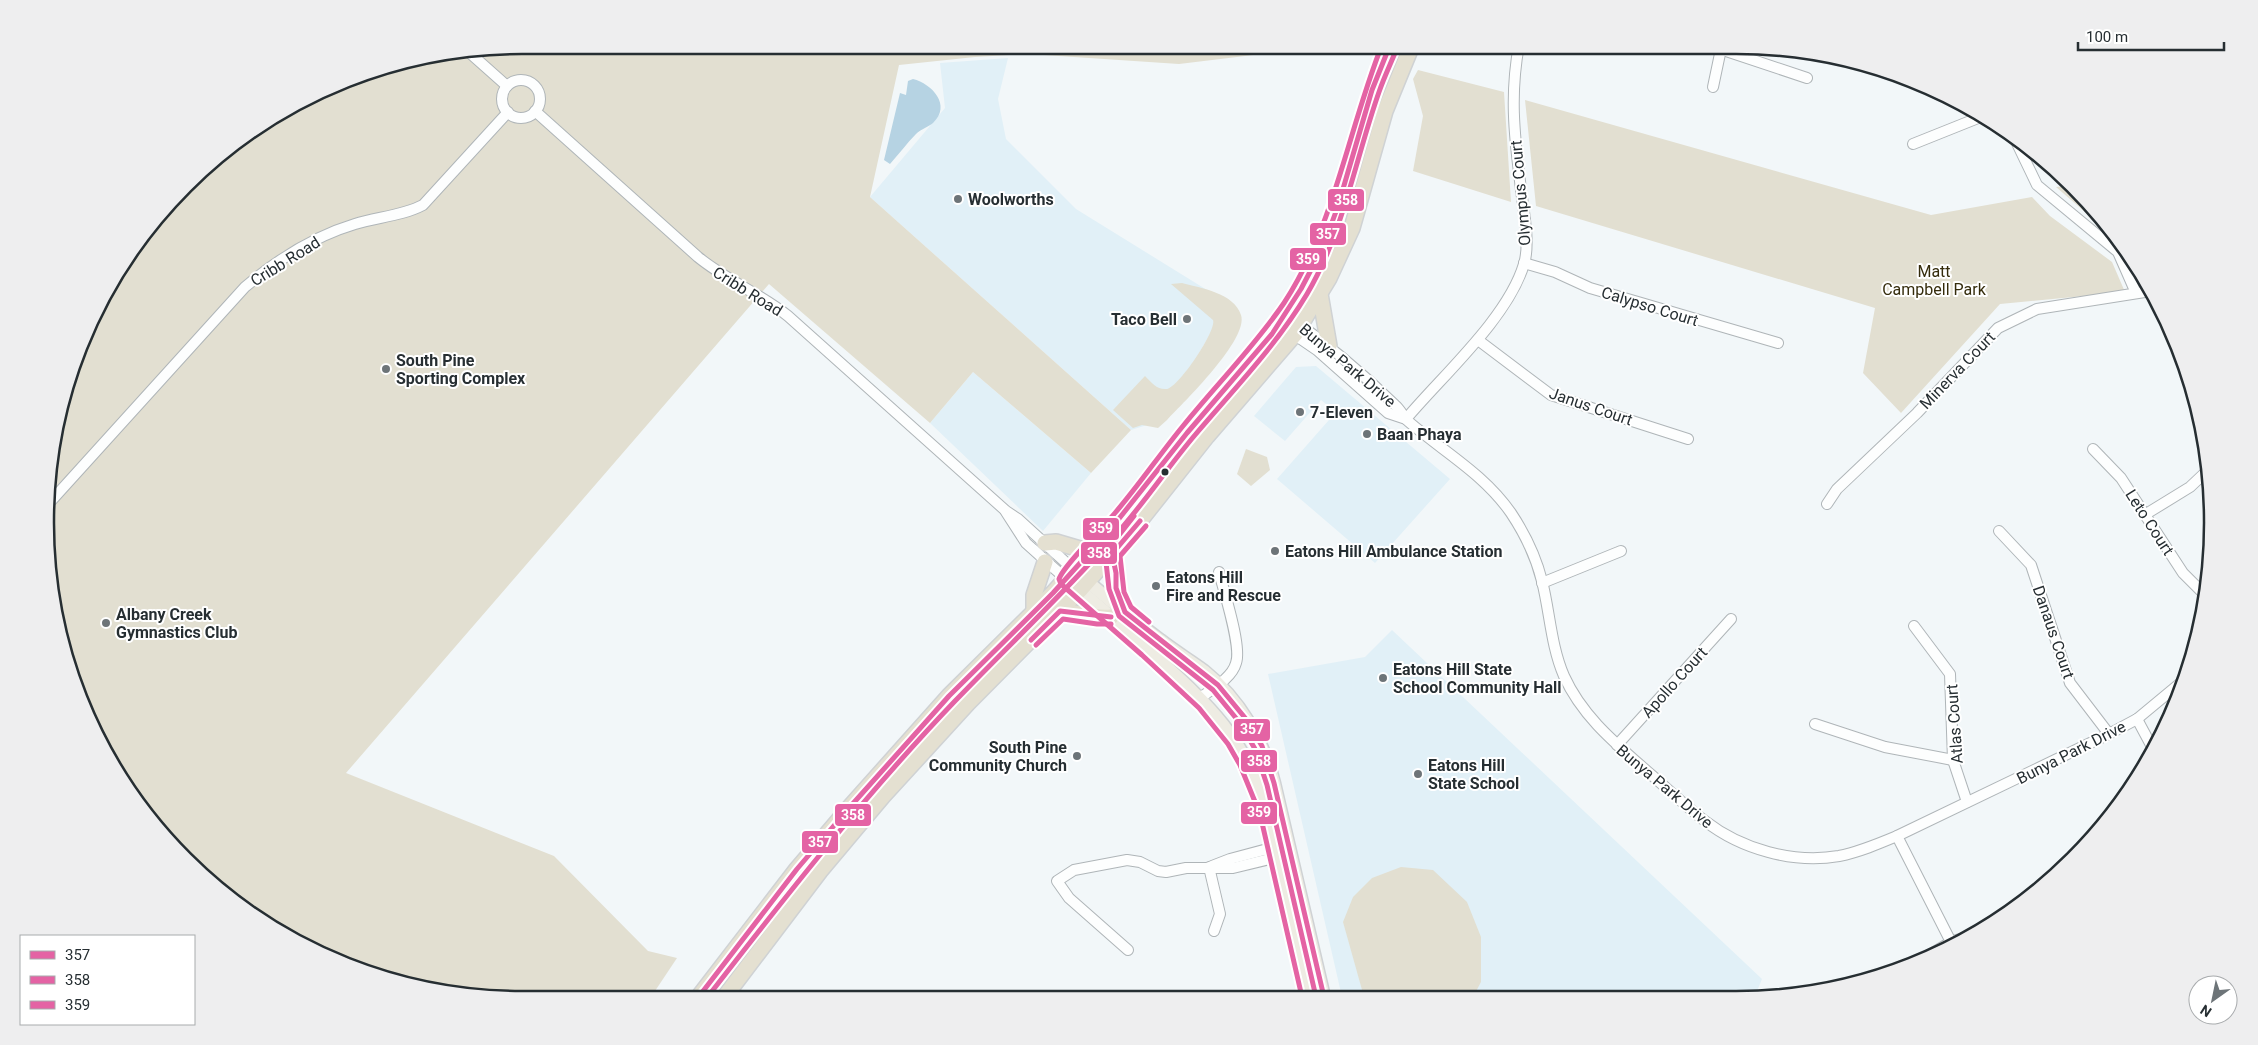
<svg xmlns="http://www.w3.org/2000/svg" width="2258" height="1045" font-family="Roboto,sans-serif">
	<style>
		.built { fill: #e1f0f7 }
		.green { fill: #e2dfd1 }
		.water { fill: #b6d3e3 }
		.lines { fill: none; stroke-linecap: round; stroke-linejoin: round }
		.minor-casing { stroke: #afb5b8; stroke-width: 12 }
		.major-casing { stroke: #cfd2d4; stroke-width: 15 }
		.highway-casing { stroke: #cfd2d4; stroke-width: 18 }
		.minor { stroke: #fdfefe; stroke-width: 10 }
		.major { stroke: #eeece3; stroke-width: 12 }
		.highway { stroke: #e4e0d1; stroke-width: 15 }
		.bus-1-casing { stroke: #fff; stroke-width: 9 }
		.bus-2-casing { stroke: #fff; stroke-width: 9 }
		.bus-3-casing { stroke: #fff; stroke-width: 9 }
		.bus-1 { stroke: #e463a4; stroke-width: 5 }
		.bus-2 { stroke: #e463a4; stroke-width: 5 }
		.bus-3 { stroke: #e463a4; stroke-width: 5 }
		.poi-dot { fill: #6d7478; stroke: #fff; stroke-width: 2 }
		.bus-dot { fill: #262e32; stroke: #fff; stroke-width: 2 }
		.labels { text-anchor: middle; stroke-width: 4; stroke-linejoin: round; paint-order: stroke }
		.street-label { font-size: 16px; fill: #262e32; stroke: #fff }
		.poi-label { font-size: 16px; font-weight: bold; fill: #262e32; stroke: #fff; text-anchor: start }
		.park-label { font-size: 16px; fill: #352c0c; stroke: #fff }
		.rim { fill: none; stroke: #262e32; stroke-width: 2.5 }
		.line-badge { stroke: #fff; stroke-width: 2 }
		.badge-label { font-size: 14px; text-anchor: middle; font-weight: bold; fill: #fff }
	</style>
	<rect width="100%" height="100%" fill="#f2f7f9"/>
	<g class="built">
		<polygon points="1008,58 998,99 1006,139 1076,209 1228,303 1160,421 1131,430 870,197 945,108 940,63"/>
		<polygon points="1316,366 1450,479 1375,563 1277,479 1336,412 1321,400 1285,441 1254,416 1296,367"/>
		<polygon points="973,372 1091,473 1043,531 930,423"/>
		<polygon points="1392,630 1762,979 1755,996 1342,997 1268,674 1365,657"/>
	</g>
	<g class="green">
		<polygon points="523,45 1337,45 1179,64 1029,54 975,57 899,65 870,197 1131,430 1091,473 973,372 930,423 769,284 346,773 554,856 648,951 677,958 649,1000 522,1000 430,991 340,964 208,882 109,761 70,676 49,585 54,430 109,284 208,163 284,109 369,70"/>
		<polygon points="1418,70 1504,92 1511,202 1413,171 1423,116 1413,79"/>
		<polygon points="1525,100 1931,215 2032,197 2050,216 2112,262 2125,292 2000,304 1901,413 1863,373 1875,308 1536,206"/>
		<polygon points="2073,185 2120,242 2056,187"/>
		<path d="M1182,283C1201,288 1234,293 1241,315C1249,339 1184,402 1167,420L1158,428L1142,425L1133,428L1113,410L1145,376C1152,383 1157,390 1167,389C1179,387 1217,330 1213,320L1171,284Z"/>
		<polygon points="1246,449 1267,457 1270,470 1251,486 1237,474"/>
		<polygon points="1401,867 1433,870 1467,902 1481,937 1481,982 1473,997 1364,997 1343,922 1353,897 1372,878"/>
	</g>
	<path class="water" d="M913,79C932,84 952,105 933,123C928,127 921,129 916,134C907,143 899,154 890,164L884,160L900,93L906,95L908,81Z"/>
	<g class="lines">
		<defs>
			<g id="minor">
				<polyline points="1581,45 1605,49 1641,45"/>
				<polyline points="1708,45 1807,78"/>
				<polyline points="471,54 507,86"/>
				<circle cx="521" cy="99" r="19"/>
				<polyline points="1713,87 1721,49"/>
				<path d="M535,111L698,257C726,280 759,293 788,316L1006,511L1018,519L1074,570"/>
				<polyline points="2013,135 2037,185 2118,252 2136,293"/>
				<polyline points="1913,144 1983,116"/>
				<polyline points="1524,263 1555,272 1590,288 1778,343"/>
				<path d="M1286,315C1325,342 1361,372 1395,405C1401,410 1403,417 1409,422C1444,452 1484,474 1511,513C1525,534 1536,557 1542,581C1550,613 1551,646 1564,676C1582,716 1615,743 1648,772C1667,788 1685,806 1705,821C1741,849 1793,864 1839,856C1859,852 1878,844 1897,836L2109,734L2137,719L2184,680"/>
				<polyline points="1279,324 1317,350 1388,413 1406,419"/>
				<polyline points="1478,340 1551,395 1688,439"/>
				<path d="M1406,419C1442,376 1508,318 1524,264C1531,241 1522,204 1520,181C1514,133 1510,93 1519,45"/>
				<polyline points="2093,449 2121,478 2183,573 2206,596"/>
				<path d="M52,500L245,287C277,260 315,236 355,224C377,217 402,216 423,205L508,112"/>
				<polyline points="1827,504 1837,489 1917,413 1998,328 2037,309 2151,291"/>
				<polyline points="1006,512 1026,543 1066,579"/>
				<polyline points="2146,514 2190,487 2208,470"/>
				<polyline points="1999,531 2031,565 2070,683 2109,734"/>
				<polyline points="1542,583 1621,551"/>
				<polyline points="1914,626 1950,674 1953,760 1967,802"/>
				<path d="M1200,698C1212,689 1232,678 1236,663C1242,647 1224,592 1219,572"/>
				<polyline points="2137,719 2152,747"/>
				<polyline points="1815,724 1885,747 1953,760"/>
				<polyline points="1617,745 1731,619"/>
				<polyline points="1897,836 1951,942"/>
				<polyline points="1212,866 1230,859 1275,847"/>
				<polyline points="1209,867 1220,914 1214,931"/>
				<polyline points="1128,950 1069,898 1057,881 1074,870 1127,860 1140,862 1158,871 1166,872 1186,868 1233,868 1278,857"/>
				<polyline points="1911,966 1951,942 1963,938"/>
			</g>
			<g id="major">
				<path d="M1074,570C1102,594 1130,618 1160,640C1174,651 1189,660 1204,671C1239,699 1263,740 1274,783L1324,997"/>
				<path d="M1066,579C1094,601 1120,625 1147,649C1204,701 1245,735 1267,812L1310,997"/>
			</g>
			<g id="highway">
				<polyline points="1320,294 1329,346"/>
				<polyline points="1045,543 1056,542 1090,552"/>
				<polyline points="1112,554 1116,573 1116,588 1125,612"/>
				<path d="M1060,611C1078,612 1093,619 1111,617"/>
				<polyline points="1034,612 1034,595 1045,562"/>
				<polyline points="697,999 797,869 849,808 949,696 1053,593 1110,530 1138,497 1187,433 1272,334 1301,289 1323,247 1338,206 1372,90 1390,45"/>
				<polyline points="723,999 820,871 883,796 968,703 1080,590 1131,532 1207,436 1295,334 1329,278 1352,228 1385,111 1412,45"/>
			</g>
		</defs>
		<use href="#minor" class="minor-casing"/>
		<use href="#major" class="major-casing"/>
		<use href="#highway" class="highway-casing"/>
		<use href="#minor" class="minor"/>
		<use href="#major" class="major"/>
		<use href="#highway" class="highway"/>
		<defs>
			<g id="bus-1">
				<polyline points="1140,521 1112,554 1116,573 1116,588 1125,612 1218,685 1246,719 1262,746 1274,783 1324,997"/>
				<polyline points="1031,640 1060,611 1111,617"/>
				<polyline points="697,999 797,869 849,808 949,696 1053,593 1110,530 1187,433 1272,334 1301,289 1323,247 1338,206 1372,90 1390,45"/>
			</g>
			<g id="bus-2">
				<polyline points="1134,516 1105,553 1109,589 1119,616 1213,690 1240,723 1255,749 1267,785 1316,997"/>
				<polyline points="1036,645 1063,619 1097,624 1111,624"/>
				<path d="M706,999C785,897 865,795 955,701C1008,646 1062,595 1113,538C1143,505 1167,468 1195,435C1234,389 1276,346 1307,294C1344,231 1355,160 1379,92C1384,77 1391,63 1397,48"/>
			</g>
			<g id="bus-3">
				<polyline points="1146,526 1120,556 1124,592 1131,607 1149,622"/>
				<path d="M1302,997L1260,814L1240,765L1228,744L1199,708L1142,655L1061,584L1059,579C1063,566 1104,526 1115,513C1139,485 1160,454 1183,426C1216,385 1254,347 1284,303C1335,225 1348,130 1382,45"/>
			</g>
		</defs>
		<use href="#bus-1" class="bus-1-casing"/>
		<use href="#bus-2" class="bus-2-casing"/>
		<use href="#bus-3" class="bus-3-casing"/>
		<use href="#bus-1" class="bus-1"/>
		<use href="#bus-2" class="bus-2"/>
		<use href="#bus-3" class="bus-3"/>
	</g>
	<g class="poi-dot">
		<circle cx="958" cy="199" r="5"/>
		<circle cx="1187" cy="319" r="5"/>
		<circle cx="386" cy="369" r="5"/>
		<circle cx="1300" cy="412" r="5"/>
		<circle cx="1367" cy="434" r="5"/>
		<circle cx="1275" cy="551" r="5"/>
		<circle cx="1156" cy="586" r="5"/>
		<circle cx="106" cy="623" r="5"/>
		<circle cx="1383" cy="678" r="5"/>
		<circle cx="1077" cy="756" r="5"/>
		<circle cx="1418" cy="774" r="5"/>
	</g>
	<circle class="bus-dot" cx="1165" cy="472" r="4.5"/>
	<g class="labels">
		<g class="street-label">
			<text transform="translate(1520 193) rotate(-95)" y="6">Olympus Court</text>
			<text transform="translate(285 261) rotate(-32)" y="6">Cribb Road</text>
			<text transform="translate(748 291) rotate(32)" y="6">Cribb Road</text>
			<text transform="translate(1650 306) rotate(17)" y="6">Calypso Court</text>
			<text transform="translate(1348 365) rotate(40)" y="6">Bunya Park Drive</text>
			<text transform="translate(1957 370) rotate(-46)" y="6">Minerva Court</text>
			<text transform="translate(1591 406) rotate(19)" y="6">Janus Court</text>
			<text transform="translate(2150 522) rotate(57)" y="6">Leto Court</text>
			<text transform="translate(2054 632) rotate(71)" y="6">Danaus Court</text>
			<text transform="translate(1674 682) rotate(-48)" y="6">Apollo Court</text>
			<text transform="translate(1954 724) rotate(-94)" y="6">Atlas Court</text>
			<text transform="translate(2071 752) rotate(-27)" y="6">Bunya Park Drive</text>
			<text transform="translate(1665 786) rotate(40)" y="6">Bunya Park Drive</text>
		</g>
		<g class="poi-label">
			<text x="968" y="205">Woolworths</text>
			<text x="1177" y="325" text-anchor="end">Taco Bell</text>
			<text x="396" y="366">South Pine<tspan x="396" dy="18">Sporting Complex</tspan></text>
			<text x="1310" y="418">7-Eleven</text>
			<text x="1377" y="440">Baan Phaya</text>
			<text x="1285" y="557">Eatons Hill Ambulance Station</text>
			<text x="1166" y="583">Eatons Hill<tspan x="1166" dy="18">Fire and Rescue</tspan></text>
			<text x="116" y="620">Albany Creek<tspan x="116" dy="18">Gymnastics Club</tspan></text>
			<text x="1393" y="675">Eatons Hill State<tspan x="1393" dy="18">School Community Hall</tspan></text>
			<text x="1067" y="753" text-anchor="end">South Pine<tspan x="1067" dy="18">Community Church</tspan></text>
			<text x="1428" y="771">Eatons Hill<tspan x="1428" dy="18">State School</tspan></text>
		</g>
		<g class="park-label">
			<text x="1934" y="277">Matt<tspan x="1934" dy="18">Campbell Park</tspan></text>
		</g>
	</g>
	<path d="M0 0H2258V1045H0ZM522 54H1736A468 468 0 0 1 2204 522V523A468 468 0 0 1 1736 991H522A468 468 0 0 1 54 523V522A468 468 0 0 1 522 54Z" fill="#eeeeef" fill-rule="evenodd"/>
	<path class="rim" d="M522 54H1736A468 468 0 0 1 2204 522V523A468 468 0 0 1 1736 991H522A468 468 0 0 1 54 523V522A468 468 0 0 1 522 54Z"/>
	<g class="line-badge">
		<rect x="1327" y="188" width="38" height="24" rx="5" fill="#e463a4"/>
		<rect x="1309" y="222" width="38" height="24" rx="5" fill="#e463a4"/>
		<rect x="1289" y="247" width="38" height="24" rx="5" fill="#e463a4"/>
		<rect x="1082" y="517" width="38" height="24" rx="5" fill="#e463a4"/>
		<rect x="1080" y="541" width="38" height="24" rx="5" fill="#e463a4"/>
		<rect x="1233" y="718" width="38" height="24" rx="5" fill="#e463a4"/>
		<rect x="1240" y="749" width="38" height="24" rx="5" fill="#e463a4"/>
		<rect x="1240" y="801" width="38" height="24" rx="5" fill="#e463a4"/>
		<rect x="834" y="803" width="38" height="24" rx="5" fill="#e463a4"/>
		<rect x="801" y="830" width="38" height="24" rx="5" fill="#e463a4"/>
	</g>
	<g class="badge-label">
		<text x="1346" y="205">358</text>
		<text x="1328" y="239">357</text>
		<text x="1308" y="264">359</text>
		<text x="1101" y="533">359</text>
		<text x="1099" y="558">358</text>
		<text x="1252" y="734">357</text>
		<text x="1259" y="766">358</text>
		<text x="1259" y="817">359</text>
		<text x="853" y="820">358</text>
		<text x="820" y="847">357</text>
	</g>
	<rect x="20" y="935" width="175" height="90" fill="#ffffff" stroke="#a8abad"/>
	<rect x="30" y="951" width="25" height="8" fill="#e463a4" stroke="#a8abad"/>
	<text x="65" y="960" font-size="15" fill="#262e32">357</text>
	<rect x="30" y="976" width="25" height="8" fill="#e463a4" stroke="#a8abad"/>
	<text x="65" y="985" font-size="15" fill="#262e32">358</text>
	<rect x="30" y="1001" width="25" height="8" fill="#e463a4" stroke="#a8abad"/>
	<text x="65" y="1010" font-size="15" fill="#262e32">359</text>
	<g transform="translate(2213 1000) rotate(213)"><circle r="24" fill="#ffffff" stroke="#a8abad"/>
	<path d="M0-4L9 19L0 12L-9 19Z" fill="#6d7478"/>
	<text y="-8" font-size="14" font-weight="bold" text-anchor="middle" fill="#262e32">N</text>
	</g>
	<path d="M2078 42v8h146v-8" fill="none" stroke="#262e32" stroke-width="2.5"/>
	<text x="2086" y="42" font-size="15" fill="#262e32" stroke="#ffffff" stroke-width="4" paint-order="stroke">100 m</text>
</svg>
